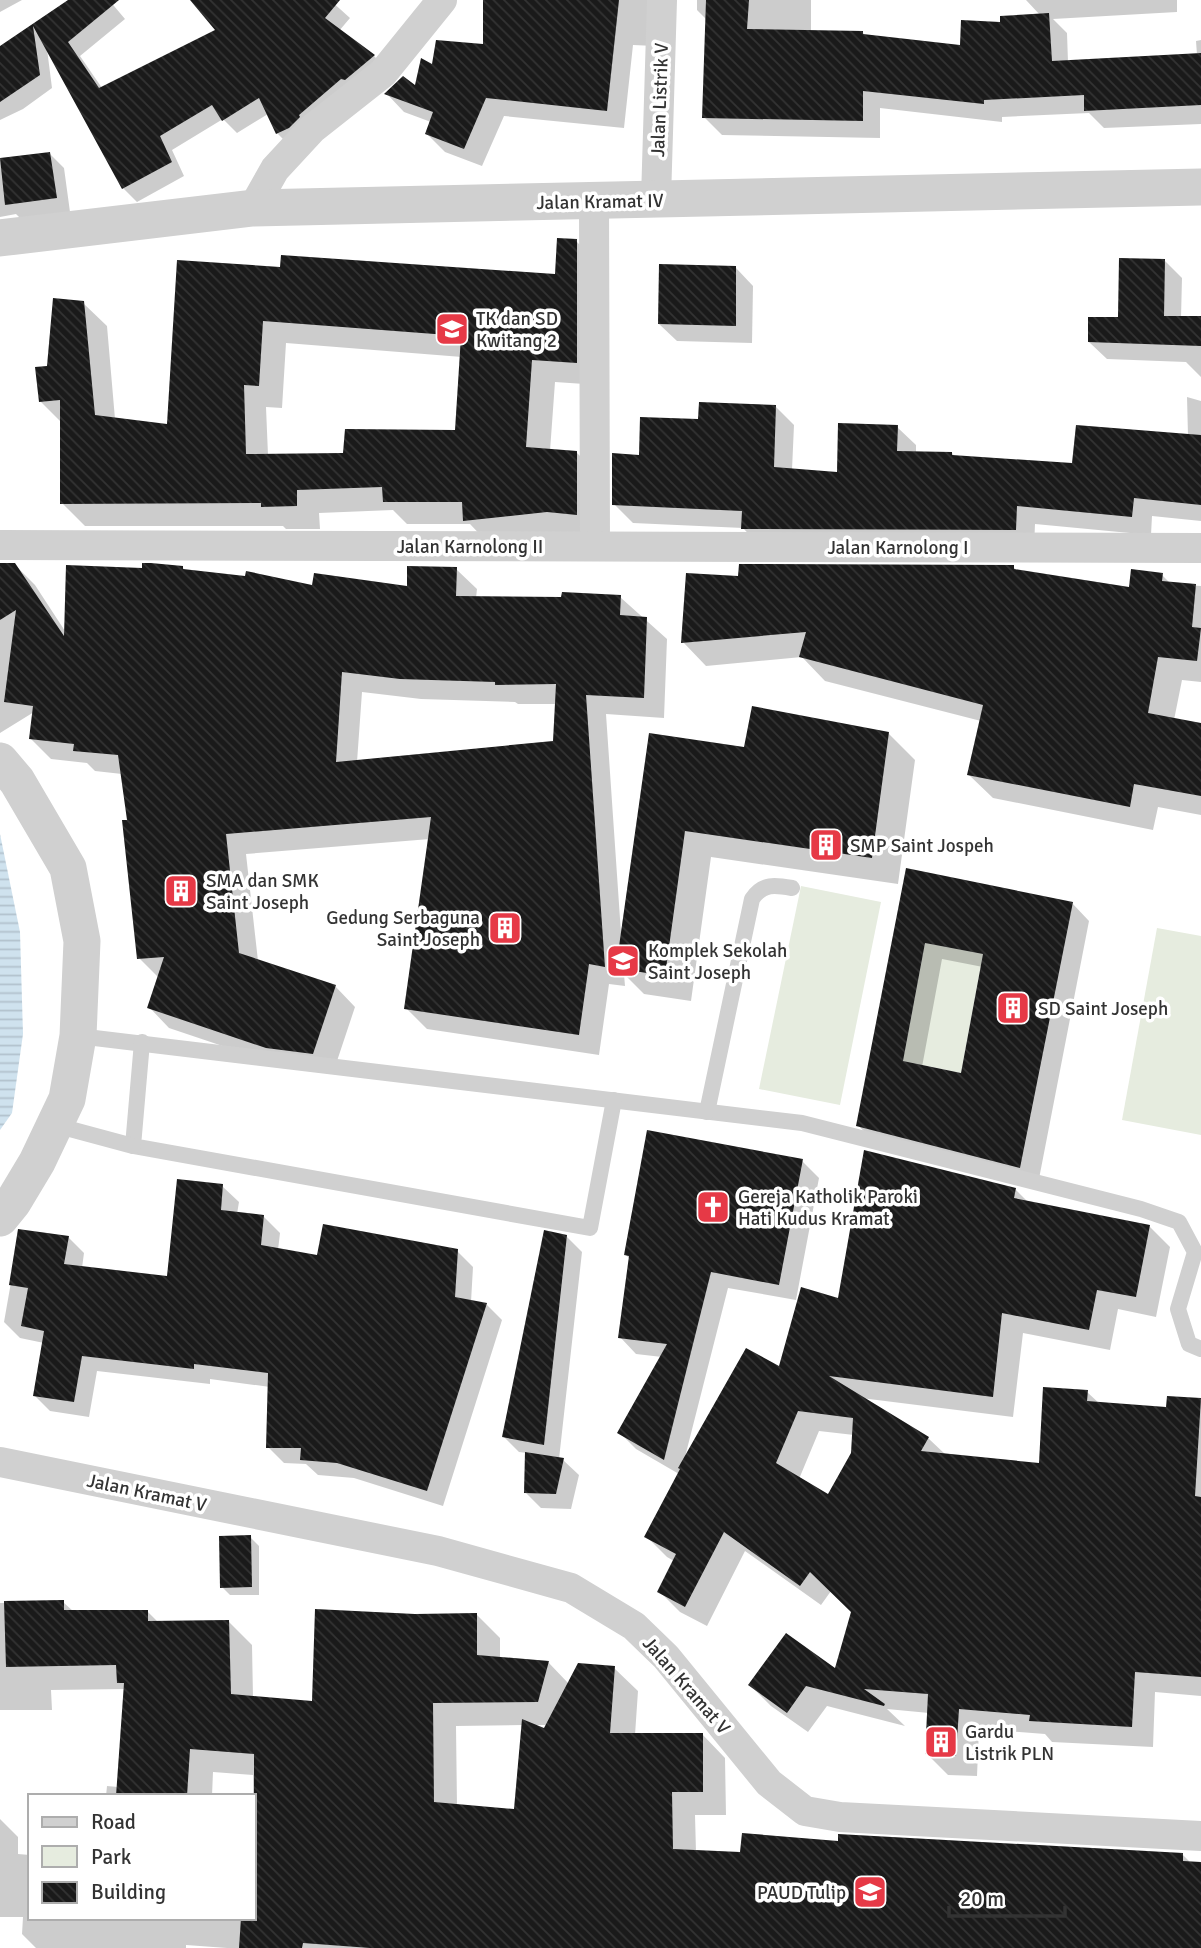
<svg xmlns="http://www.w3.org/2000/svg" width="1201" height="1948" font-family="Signika,sans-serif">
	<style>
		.green { fill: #e6ecdf }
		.water { fill: url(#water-rules) }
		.shadow { fill: #0003; fill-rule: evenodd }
		.building { fill: url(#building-back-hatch); fill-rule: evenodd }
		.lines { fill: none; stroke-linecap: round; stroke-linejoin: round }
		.service { stroke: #d0d0d0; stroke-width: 16 }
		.minor { stroke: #d0d0d0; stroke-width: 30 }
		.tertiary { stroke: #d0d0d0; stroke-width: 37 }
		.labels { text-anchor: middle; stroke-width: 7; stroke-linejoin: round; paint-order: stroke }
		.street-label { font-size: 19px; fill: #333; stroke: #fff }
		.poi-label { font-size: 19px; fill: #333; stroke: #fff; text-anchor: start }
	</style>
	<defs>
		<pattern id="water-rules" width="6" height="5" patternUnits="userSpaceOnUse" patternTransform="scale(1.75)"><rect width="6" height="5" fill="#cfe2ee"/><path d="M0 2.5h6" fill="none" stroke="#b2c2cd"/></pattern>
		<pattern id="building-back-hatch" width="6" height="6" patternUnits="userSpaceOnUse" patternTransform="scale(1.75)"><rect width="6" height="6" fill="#1a1a1a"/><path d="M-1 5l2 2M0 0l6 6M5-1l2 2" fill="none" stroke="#333"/></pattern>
	</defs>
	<rect width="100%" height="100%" fill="#fff"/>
	<g class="green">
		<polygon points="801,886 881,902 840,1105 759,1089"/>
		<polygon points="1157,928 1201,936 1201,1135 1122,1120"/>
		<polygon points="925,943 983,954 961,1073 903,1061"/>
	</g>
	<polygon class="water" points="0,834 20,932 23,1034 12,1113 0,1130"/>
	<g class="shadow">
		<polygon points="0,0 22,0 0,12"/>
		<polygon points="71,0 109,0 125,19 80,56 102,88 218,30 193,0 330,0 350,18 339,31 374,56 387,69 291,147 277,133 268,114 237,133 223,119 172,150 184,176 137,202 123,188 47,49 52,88 23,109 0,120 0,48"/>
		<polygon points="485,0 656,0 655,46 633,45 624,128 504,116 482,166 445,152 427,134 431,122 404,112 387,94 416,88 434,67 485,46"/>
		<polygon points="697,0 811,0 811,32 862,32 866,36 962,47 1002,23 1040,15 1026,0 1177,0 1177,12 1053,19 1067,33 1068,62 1197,55 1196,41 1201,40 1201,124 1104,128 1089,113 1002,117 1002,122 880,108 880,138 722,135 704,117 707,20 697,10"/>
		<polygon points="50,154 64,168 70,212 20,218 16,214 0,217 0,160"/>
		<path d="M576,241L599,264V385L555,382L550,451L576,452L600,476V537L488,543L470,524H407L393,510L319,513L320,529H286L283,526H85L62,503V423L40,401L49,367L83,303L107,326L115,419L169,425L282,269L556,276ZM286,343L462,357L456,431L345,455H268L266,407L282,408Z"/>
		<polygon points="1164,260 1182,278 1181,318 1201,317 1201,377 1186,362 1107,359 1089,342 1119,319"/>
		<polygon points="736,268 753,286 752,343 677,341 659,324"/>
		<polygon points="1187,397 1201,401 1201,521 1152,516 1151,535 1035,524 1034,548 762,548 743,528 633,523 614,504 640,457 700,421 775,406 794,425 792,470 838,473 897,427 916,445 916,453 952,453 955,457 1074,464 1188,436"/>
		<path d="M0,563L14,564L35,585L65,631L143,570L183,568L186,571L314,587L408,588L456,569L477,589L476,598L620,597L667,639L664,718L606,714L621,933L650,735L745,749L888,733L915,760L898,884L711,857L691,1001L644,994L624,974L625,986L609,984L599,1055L427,1029L406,1008L430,839L246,854L258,961L335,986L355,1007L333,1073L288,1068L169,1028L149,1007L159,978L139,958L129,822L122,774L95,771L87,763L51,759L30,738L34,712L0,733ZM362,692L421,699L515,702L518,704H557L555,742L357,762Z"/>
		<polygon points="1013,567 1018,571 1130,589 1162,575 1171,584 1201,586 1201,682 1182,680 1174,720 1201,725 1201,815 1158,807 1153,830 993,798 969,775 981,721 825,681 802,657 706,666 683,642 740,578"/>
		<path d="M908,870L1072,903L1089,921L1038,1184L875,1143L858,1125ZM942,959L983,967L962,1075L922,1067Z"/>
		<path d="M802,1161L819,1178L796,1300L728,1288L685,1457L780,1368L839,1300L1016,1190L1029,1203L1149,1226L1170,1247L1156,1317L1118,1309L1110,1350L1023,1333L1013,1417L861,1398L928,1438L946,1455L1040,1465L1087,1392L1100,1404L1168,1409L1169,1398L1201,1400V1696L1155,1692L1153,1747L1052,1742L1045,1734L979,1729L977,1776L948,1775L927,1754L929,1713L887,1709L905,1726L827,1706L808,1732L771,1706L750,1685L836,1671L853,1612L831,1591L821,1605L745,1551L707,1626L680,1612L659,1591L674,1561L667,1557L646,1536L679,1474L636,1449L620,1433L662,1357L636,1354L620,1337L630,1259L625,1254ZM819,1431L854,1435L853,1454L829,1497L799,1479Z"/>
		<polygon points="222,1186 239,1202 237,1214 264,1217 280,1233 278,1250 319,1257 457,1251 473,1267 471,1302 486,1304 502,1320 443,1506 354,1478 318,1475 306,1464 284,1463 268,1447 270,1387 210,1379 210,1384 97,1371 89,1417 50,1411 34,1395 44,1343 20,1338 4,1322 20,1231 68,1237 84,1253 82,1268 169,1278"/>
		<polygon points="566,1236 582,1252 559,1459 563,1460 579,1475 571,1509 541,1508 526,1493 527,1453 519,1452 503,1436"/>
		<polygon points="250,1537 259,1546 259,1595 230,1595 222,1587"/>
		<path d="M63,1602L74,1612L147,1611L158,1622L228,1621L252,1645L253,1698L314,1703L415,1615L476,1614L500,1638V1658L548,1662L569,1684L614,1668L638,1691L635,1735L702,1734L725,1758L726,1815H695L696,1852L742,1854L839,1843L1182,1854L1191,1863L1201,1864V1948H227L186,1945V1948H36L22,1934L23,1917H0V1819L18,1837V1854L30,1855V1918H254L253,1775L213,1772L212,1796H106L107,1786L118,1787L126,1689L51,1690L52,1710H0V1603ZM523,1725L516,1811L457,1806L456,1726ZM533,1725H548L545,1730Z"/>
	</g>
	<g class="building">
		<polygon points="68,0 119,0 68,42 99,88 215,30 190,0 340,0 325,18 375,55 345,80 341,79 299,115 300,117 289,128 276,134 259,98 222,121 212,105 160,136 172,162 122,189 33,26 40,75 0,102 0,46"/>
		<polygon points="483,0 619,0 607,111 486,98 464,149 425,134 433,112 384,94 403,76 415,85 421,58 432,64 436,40 483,44"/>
		<polygon points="706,0 749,0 747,29 863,31 863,34 960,45 961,20 1000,22 1000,16 1049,13 1052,61 1201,53 1201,105 1084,111 1084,95 984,100 984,104 863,91 863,121 702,118"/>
		<polygon points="50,152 57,198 5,205 0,158"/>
		<path d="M557,238L577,239V363L532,360L526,447L577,451V515L547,512L463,521L462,502H383L382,487L297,490V506L261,507V503L60,504V400L39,402L35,367L47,366L53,298L84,301L95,415L167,424L177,260L280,267L281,255L555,274ZM263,321L461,336L455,430L345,429L343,453L246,454L244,385L259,386Z"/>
		<polygon points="1119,258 1165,259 1164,316 1201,316 1201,346 1088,342 1088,317 1118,317"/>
		<polygon points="659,264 736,266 736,326 658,324"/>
		<polygon points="699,402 776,405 774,467 837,472 838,423 898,425 897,451 952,452 952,455 1072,463 1076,425 1201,435 1201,505 1134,498 1132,517 1017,506 1016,530 741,529 742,511 612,505 612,453 639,455 640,417 698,419"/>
		<path d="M0,563H15L64,636L66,565L142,568V563H151L183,566V569L245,576L246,571L312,585L314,573L407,586V566L457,567L456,596L561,597L562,592L621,595L620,615L647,617L644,698L586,695L605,967L589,964L579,1035L404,1009L431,817L226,834L239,953L336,985L313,1054L266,1048L147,1008L164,957L137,959L122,820H127L118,755L73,751L74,744L29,739L33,706L4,702L16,610L0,620ZM342,672L400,679L495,682V685L556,684L553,741L336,762Z"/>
		<polygon points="739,564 1014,565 1014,569 1129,587 1131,569 1163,573 1162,581 1196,584 1192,627 1201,628 1197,661 1158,657 1148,713 1201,723 1201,796 1134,784 1130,807 967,775 983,705 799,657 806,632 681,643 686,573 738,576"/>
		<polygon points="752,706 889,732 872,858 685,831 665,976 616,968 649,733 744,747"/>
		<path d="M906,868L1073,902L1020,1168L856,1126ZM925,943L983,954L961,1073L903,1061Z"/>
		<polygon points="647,1130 803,1159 779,1285 711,1272 664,1460 617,1433 667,1344 618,1338 629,1256 624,1255"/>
		<path d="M864,1150L1016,1188L1014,1198L1150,1225L1136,1297L1097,1290L1089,1330L1002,1313L993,1397L829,1376L929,1437L921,1451L1039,1463L1043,1387L1088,1390L1087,1401L1166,1407L1167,1396L1201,1398L1195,1496L1201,1497V1677L1135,1672L1132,1727L1029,1721L1030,1715L959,1709L956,1756L925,1754L928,1694L864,1689L885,1704L884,1706L806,1686L787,1713L748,1685L786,1633L835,1668L851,1612L810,1572L800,1586L724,1532L685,1607L657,1592L676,1554L644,1537L680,1469L678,1468L746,1348L779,1366L801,1287L838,1298ZM798,1411L853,1418L851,1453L828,1494L776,1463Z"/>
		<polygon points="177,1179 223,1184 221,1210 264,1215 261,1245 317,1255 323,1224 458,1249 455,1297 487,1303 427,1491 337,1463 300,1460 301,1448 266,1448 268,1373 194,1364 194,1369 82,1356 74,1402 33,1396 44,1331 21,1326 28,1288 9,1285 18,1229 69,1236 64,1264 167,1276"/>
		<polygon points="544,1230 567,1235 544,1445 502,1437"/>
		<polygon points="525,1452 564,1458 556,1494 524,1493"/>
		<polygon points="251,1535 252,1587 220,1588 219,1536"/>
		<polygon points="64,1600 64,1610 148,1610 148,1621 229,1620 231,1694 312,1701 315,1609 415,1614 477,1613 477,1655 549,1661 538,1702 433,1703 434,1802 514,1809 522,1719 544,1728 578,1663 615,1666 610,1733 703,1733 703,1792 672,1792 673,1849 740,1852 742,1833 838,1841 838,1834 1183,1853 1183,1861 1201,1862 1201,1948 370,1948 303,1943 302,1948 239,1948 241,1918 254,1918 254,1754 190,1749 187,1796 116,1796 124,1683 117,1683 116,1665 6,1667 4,1601"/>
	</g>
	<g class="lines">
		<g class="service">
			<polyline points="78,1036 802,1123 1141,1209 1179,1222 1195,1252 1178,1309 1189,1344 1201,1349"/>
			<polyline points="142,1042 133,1146 590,1228 614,1100"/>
			<path d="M707,1112L752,899C763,883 775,885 792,888"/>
			<polyline points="55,1125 133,1146"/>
		</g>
		<g class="minor">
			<polyline points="656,199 662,0"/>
			<polyline points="594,201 595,546"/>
			<polyline points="253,208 275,169 312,129 383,73 442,0"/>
			<polyline points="0,545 1201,548"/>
			<polyline points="0,1462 438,1551 571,1588 634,1626 666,1657 769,1783 805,1811 840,1817 1201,1836"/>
		</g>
		<g class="tertiary">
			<polyline points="0,238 253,208 1201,187"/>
			<polyline points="0,761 17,781 68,868 82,941 78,1036 67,1099 37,1162 13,1202 0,1218"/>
		</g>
	</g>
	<defs>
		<symbol id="school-square" viewBox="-11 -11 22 22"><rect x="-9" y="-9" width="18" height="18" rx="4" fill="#e63946" stroke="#fff"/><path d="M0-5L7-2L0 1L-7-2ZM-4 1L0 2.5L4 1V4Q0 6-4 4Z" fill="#fff"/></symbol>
		<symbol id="building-square" viewBox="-11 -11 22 22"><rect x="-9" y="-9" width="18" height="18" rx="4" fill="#e63946" stroke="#fff"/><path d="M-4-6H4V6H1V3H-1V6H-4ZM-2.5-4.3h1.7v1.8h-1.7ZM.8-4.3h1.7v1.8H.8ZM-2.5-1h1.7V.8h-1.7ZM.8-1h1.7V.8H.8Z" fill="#fff"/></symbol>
		<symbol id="church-square" viewBox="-11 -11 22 22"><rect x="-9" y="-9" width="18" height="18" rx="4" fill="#e63946" stroke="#fff"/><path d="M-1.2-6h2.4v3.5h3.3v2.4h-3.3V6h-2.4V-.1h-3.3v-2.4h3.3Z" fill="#fff"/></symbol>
	</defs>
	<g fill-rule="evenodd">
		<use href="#school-square" x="433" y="310" width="38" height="38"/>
		<use href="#building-square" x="807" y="826" width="38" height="38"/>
		<use href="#building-square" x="162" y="872" width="38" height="38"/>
		<use href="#building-square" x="486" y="909" width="38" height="38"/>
		<use href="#school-square" x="604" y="942" width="38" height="38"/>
		<use href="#building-square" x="994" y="989" width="38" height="38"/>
		<use href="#church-square" x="694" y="1188" width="38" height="38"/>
		<use href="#building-square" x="922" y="1723" width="38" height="38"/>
		<use href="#school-square" x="851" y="1873" width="38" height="38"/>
	</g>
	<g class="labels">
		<g class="street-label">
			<text transform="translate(659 100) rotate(-88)" y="7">Jalan Listrik V</text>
			<text transform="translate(600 201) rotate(-1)" y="7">Jalan Kramat IV</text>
			<text x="470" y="553">Jalan Karnolong II</text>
			<text x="898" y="554">Jalan Karnolong I</text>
			<text transform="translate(147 1492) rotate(12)" y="7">Jalan Kramat V</text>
			<text transform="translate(687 1685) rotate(49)" y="7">Jalan Kramat V</text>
		</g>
		<g class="poi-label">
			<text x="476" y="325">TK dan SD<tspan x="476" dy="22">Kwitang 2</tspan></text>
			<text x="850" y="852">SMP Saint Jospeh</text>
			<text x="206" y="887">SMA dan SMK<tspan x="206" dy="22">Saint Joseph</tspan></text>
			<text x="480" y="924" text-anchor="end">Gedung Serbaguna<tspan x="480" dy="22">Saint Joseph</tspan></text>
			<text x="648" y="957">Komplek Sekolah<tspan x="648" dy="22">Saint Joseph</tspan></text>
			<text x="1038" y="1015">SD Saint Joseph</text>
			<text x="738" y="1203">Gereja Katholik Paroki<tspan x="738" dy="22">Hati Kudus Kramat</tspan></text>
			<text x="965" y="1738">Gardu<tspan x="965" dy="22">Listrik PLN</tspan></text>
			<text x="846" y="1899" text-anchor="end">PAUD Tulip</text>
		</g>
	</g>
	<rect x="28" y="1794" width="228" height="126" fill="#ffffff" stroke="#adadad" stroke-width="2"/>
	<rect x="42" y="1817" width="35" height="10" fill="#d0d0d0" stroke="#adadad" stroke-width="2"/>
	<text x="91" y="1829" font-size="21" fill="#333333">Road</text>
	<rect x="42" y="1846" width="35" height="21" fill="#e6ecdf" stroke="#adadad" stroke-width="2"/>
	<text x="91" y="1864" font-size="21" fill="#333333">Park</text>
	<rect x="42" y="1882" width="35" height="21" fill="url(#building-back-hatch)" stroke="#adadad" stroke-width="2"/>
	<text x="91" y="1899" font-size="21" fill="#333333">Building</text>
	<path d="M949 1906v10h116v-10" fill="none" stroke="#333333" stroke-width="3.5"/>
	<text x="960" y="1906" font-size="21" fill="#333333" stroke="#ffffff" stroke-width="5" paint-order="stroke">20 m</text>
</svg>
